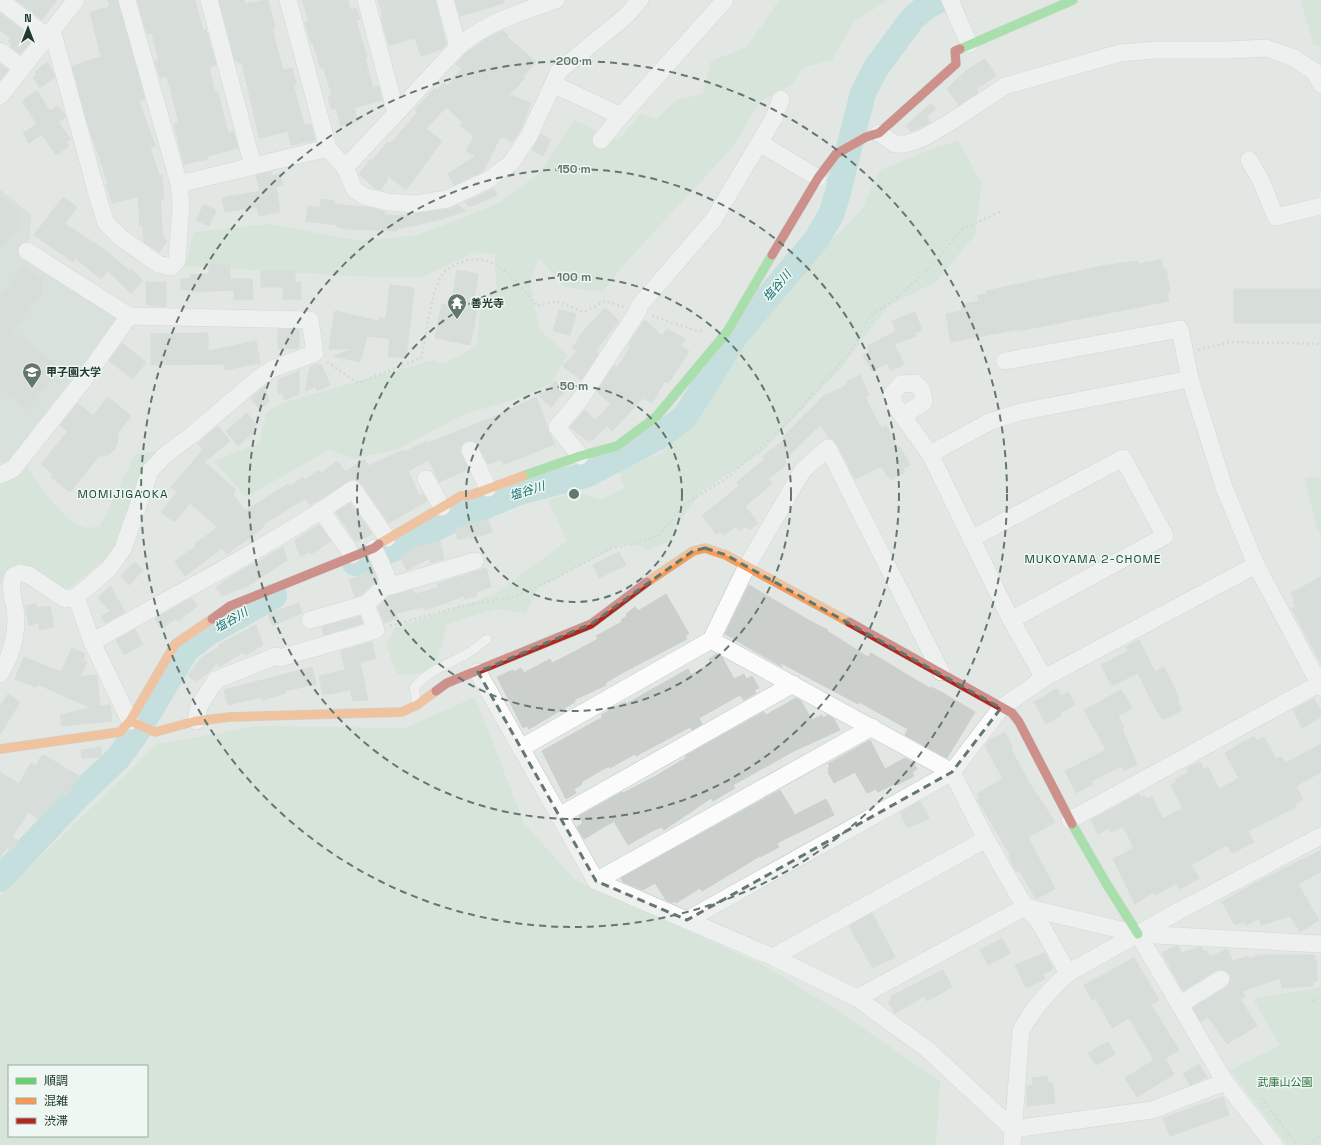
<svg xmlns="http://www.w3.org/2000/svg" width="1321" height="1145" font-family="'Space Grotesk','Noto Sans JP',sans-serif">
	<style>
		.built { fill: #cfd9d4 }
		.green { fill: #cae1cf; fill-rule: evenodd }
		.lines { fill: none; stroke-linecap: round; stroke-linejoin: round }
		.river { stroke: #a1d5d7; stroke-width: 26 }
		.building { fill: #cbd0cd; stroke: #cad0cd }
		.lane-casing { stroke: #bfc4c1; stroke-width: 10 }
		.street-casing { stroke: #bfc4c1; stroke-width: 18 }
		.fast-casing { stroke: #bec5c1; stroke-width: 10 }
		.slow-casing { stroke: #bec5c1; stroke-width: 10 }
		.jam-casing { stroke: #bec5c1; stroke-width: 10 }
		.path { stroke: #bfc8c5; stroke-width: 2.5; stroke-dasharray: 2 3; stroke-linecap: butt }
		.lane { stroke: #fbfbfb; stroke-width: 9 }
		.street { stroke: #fbfbfb; stroke-width: 17 }
		.fast { stroke: #63d668; stroke-width: 9 }
		.slow { stroke: #ff974d; stroke-width: 9 }
		.jam { stroke: #b3261e; stroke-width: 9 }
		.marked { fill: none; stroke: #64776f; stroke-width: 3; stroke-dasharray: 8 5; stroke-linejoin: round }
		.ring { fill: none; stroke: #64776f; stroke-width: 2; stroke-dasharray: 7 5 }
		.labels { text-anchor: middle; stroke-width: 3; stroke-linejoin: round; paint-order: stroke }
		.poi-label { font-size: 11px; font-weight: bold; fill: #203a30; stroke: #eff7f2; text-anchor: start }
		.park-label { font-size: 11px; fill: #2a713e; stroke: #eff7f2 }
		.water-label { font-size: 12px; font-style: italic; fill: #1a7176; stroke: #eff7f2 }
		.neighbourhood-label { font-size: 12px; letter-spacing: 1px; fill: #1c4c3b; stroke: #eff7f2 }
		.centre { fill: #64776f; stroke: #eff7f2; stroke-width: 2 }
		.ring-label { font-size: 12px; text-anchor: middle; font-weight: bold; fill: #64776f; stroke: #eff7f2; stroke-width: 3; stroke-linejoin: round; paint-order: stroke }
	</style>
	<rect width="100%" height="100%" fill="#e2e7e4"/>
	<polygon class="built" points="0,189 31,215 30,238 23,253 118,319 9,460 0,464"/>
	<g class="green">
		<polygon points="779,0 888,0 854,22 832,60 802,68 793,84 761,101 731,149 629,259 602,292 565,287 539,258 530,282 539,329 568,355 550,384 517,399 465,414 398,449 355,459 329,450 246,497 214,461 259,443 266,413 282,403 433,360 443,364 477,346 481,298 496,290 495,254 476,252 422,277 372,277 185,266 194,232 267,224 363,241 418,235 499,203 541,172 574,120 619,140 640,114 657,119 676,100 703,94 711,61 747,47"/>
		<polygon points="1301,0 1321,0 1321,47 1313,45"/>
		<polygon points="958,141 982,183 975,235 936,282 888,306 840,369 762,452 701,492 677,526 672,541 648,550 640,546 621,544 538,588 526,613 495,609 447,624 436,665 416,675 397,674 386,645 395,628 493,595 567,541 548,500 578,492 601,500 624,488 618,470 662,453 695,421 713,384 756,324 815,257 862,209 880,170 934,148"/>
		<path d="M159,451L128,525L106,559L67,590L8,575L0,585V480L27,467C38,483 66,526 88,528C91,528 96,526 100,526L135,454Z"/>
		<polygon points="1321,476 1321,537 1316,526 1305,478"/>
		<path d="M475,697L524,823L575,880L763,965L835,1009L940,1081L936,1145H0V896L157,744L257,726L405,728ZM9,1066H147V1136H9Z"/>
		<polygon points="1321,987 1321,1145 1287,1145 1230,1070 1280,1045 1253,999"/>
	</g>
	<g class="lines">
		<g class="river">
			<polyline points="355,563 393,549 452,520 519,492 586,475 657,438 685,417 736,335 816,240 831,215 837,196 863,93 876,68 912,19 927,6 939,0"/>
			<polyline points="0,879 78,796 118,758 137,732 186,650 208,633 274,596"/>
		</g>
	</g>
	<g class="building">
		<polygon points="16,0 57,0 42,20"/>
		<polygon points="108,0 117,0 145,99 139,101 155,146 150,148 159,175 162,175 164,199 160,199 163,237 167,241 159,252 144,242 143,225 140,226 138,197 112,203 106,184 108,183 87,121 72,66 101,57 90,12 110,7"/>
		<polygon points="137,0 195,0 203,30 206,29 216,65 209,67 215,93 218,92 228,133 233,131 238,148 207,156 208,159 184,164 174,124 179,123 167,76 160,78 155,61 159,61 152,33 147,34"/>
		<polygon points="219,0 244,0 245,4 268,0 275,28 272,28 283,70 292,68 296,84 293,84 304,125 311,124 315,140 291,145 288,131 259,138 242,62 238,63 237,60 235,61"/>
		<polygon points="302,0 348,0 350,10 356,8 360,19 356,20 367,58 365,59 373,88 379,86 382,100 354,108 358,121 341,126 336,108 331,109 328,97 332,95 323,67 320,68 313,42 311,43 305,22 309,21"/>
		<polygon points="378,0 435,0 446,45 442,49 421,56 415,38 389,45 381,18 383,17"/>
		<polygon points="455,0 504,0 504,3 460,16"/>
		<polygon points="0,13 33,39 20,54 10,46 12,44 8,41 11,38 0,30"/>
		<polygon points="503,31 508,35 507,37 536,62 523,76 525,78 509,95 531,103 520,131 512,142 501,136 483,171 454,185 448,174 476,156 466,151 474,136 460,126 463,122 446,107 426,129 442,141 406,190 387,175 387,182 380,190 375,188 359,174 371,159 372,160 388,142 390,144 418,112 415,110 435,88 437,90 444,83 447,86 462,69 456,64 465,54 486,39"/>
		<polygon points="985,59 996,76 976,89 978,92 959,105 947,89 967,70"/>
		<polygon points="48,62 55,77 40,88 33,77 37,75 35,72"/>
		<polygon points="0,64 8,70 0,80"/>
		<polygon points="37,91 50,111 58,106 66,117 58,122 71,139 66,142 69,146 56,155 42,134 29,143 23,133 37,124 22,101"/>
		<polygon points="931,103 936,109 927,117 931,122 911,132 906,126"/>
		<polygon points="541,134 551,140 543,156 532,150"/>
		<polygon points="271,172 272,176 280,174 283,185 276,187 280,212 259,216 257,207 225,212 222,198 260,191 256,176"/>
		<polygon points="494,188 497,195 472,206 468,206 465,202"/>
		<polygon points="0,196 21,212 16,218 21,222 0,250"/>
		<polygon points="63,197 77,207 65,224 102,248 129,270 131,269 143,281 131,293 108,271 101,279 75,258 73,262 34,235"/>
		<polygon points="321,199 334,201 334,204 371,208 385,212 385,215 414,216 414,214 449,209 458,205 466,211 438,220 397,229 397,231 349,229 337,227 337,225 306,221 308,206 320,208"/>
		<polygon points="204,204 216,210 209,226 196,220"/>
		<polygon points="1161,260 1163,270 1166,269 1170,292 1167,292 1169,301 1019,331 1019,329 951,342 946,314 962,311 961,307 964,306 964,304 979,301 977,295 987,294 986,291 1102,266 1138,261 1138,264"/>
		<polygon points="209,265 230,265 230,279 252,279 253,299 234,300 234,290 192,292 192,290 181,290 181,279 190,278 190,275 209,274"/>
		<polygon points="24,266 43,280 41,283 43,285 40,289 43,291 12,331 60,368 27,410 0,389 0,297"/>
		<polygon points="457,270 478,274 472,310 477,311 470,345 435,338 442,304 451,306"/>
		<polygon points="261,271 295,271 295,282 301,282 301,299 283,299 283,287 261,287"/>
		<polygon points="146,282 166,282 166,307 147,305"/>
		<polygon points="390,285 414,288 406,358 388,356 390,339 367,336 360,362 334,356 353,349 329,349 335,311 379,321 379,318 386,318"/>
		<rect x="1234" y="289" width="87" height="34"/>
		<polygon points="605,308 619,321 596,350 598,354 581,380 563,366 577,351 572,348 580,337 578,337"/>
		<polygon points="559,310 576,314 570,335 553,331"/>
		<polygon points="915,312 922,330 915,333 916,336 894,344 904,364 891,371 887,363 872,371 863,355 869,352 867,346 896,331 892,321"/>
		<polygon points="645,320 662,336 667,329 685,339 680,346 689,351 672,378 668,383 665,381 652,403 643,398 612,431 607,426 594,439 588,441 570,427 585,410 595,420 611,404 597,392 614,365 617,367 631,347 628,345"/>
		<polygon points="278,329 299,330 299,348 278,349"/>
		<polygon points="208,333 208,351 256,341 260,363 225,370 224,364 151,365 151,334"/>
		<polygon points="122,343 146,362 133,379 109,361"/>
		<polygon points="316,364 321,364 330,385 317,391 315,387 305,391 310,367"/>
		<polygon points="299,371 299,394 285,400 282,392 278,395 278,380"/>
		<polygon points="860,375 869,395 865,397 881,428 886,425 897,448 900,447 910,465 903,469 905,472 891,480 889,476 888,477 881,466 855,479 837,444 833,439 828,438 821,424 784,460 787,464 768,479 772,484 745,506 758,523 749,530 746,526 740,531 736,526 724,535 720,531 716,534 702,516 739,486 736,483 765,459 763,456 784,440 782,438 825,394 827,395 847,385 846,382"/>
		<polygon points="555,381 565,391 551,407 538,395 546,391"/>
		<polygon points="265,386 269,402 259,409 251,398"/>
		<polygon points="108,397 131,416 117,434 118,439 115,449 108,455 99,456 70,492 51,477 53,474 41,464 68,431 60,425 78,403 93,416"/>
		<polygon points="536,397 547,425 547,429 555,444 503,465 501,459 488,464 476,442 466,441 462,444 460,450 468,469 439,482 429,460 408,471 419,495 423,494 427,501 389,523 361,483 352,479 310,505 305,499 293,506 262,525 264,527 227,554 222,548 185,576 175,561 196,546 195,544 218,527 190,503 174,522 161,512 177,492 171,487 203,450 198,443 218,426 230,441 204,462 236,490 233,494 245,511 288,484 290,486 303,477 305,480 318,470 321,474 337,461 346,472 364,459 369,466 403,450 405,452 426,441 428,443 489,419"/>
		<polygon points="247,413 257,425 252,429 254,432 238,446 226,431"/>
		<polygon points="350,503 372,534 356,542 336,512"/>
		<polygon points="488,519 492,532 470,539 470,536 458,540 455,529"/>
		<polygon points="319,525 331,541 311,554 309,552 301,557 294,541"/>
		<polygon points="440,541 444,559 431,563 430,558 407,570 400,557 419,546"/>
		<polygon points="283,547 287,560 249,585 222,596 216,587 237,573 251,565 252,566"/>
		<polygon points="619,552 626,565 599,578 593,565"/>
		<polygon points="135,562 143,570 129,585 121,575"/>
		<polygon points="486,568 491,587 476,592 477,596 465,599 464,596 425,610 424,607 396,613 398,618 384,623 378,607 389,596 413,590 415,594 438,588 437,584"/>
		<polygon points="374,571 377,580 361,595 355,597 349,580"/>
		<polygon points="1321,577 1321,663 1292,609 1296,607 1293,602 1295,601 1291,593"/>
		<polygon points="749,585 810,621 828,630 827,631 868,657 871,653 931,689 931,687 943,693 975,712 947,758 905,735 908,729 859,702 858,704 779,662 782,667 725,634"/>
		<polygon points="110,586 125,612 105,623 102,616 110,611 98,598"/>
		<polygon points="666,594 689,634 685,636 687,639 624,672 605,683 606,685 574,700 575,702 529,729 527,726 523,728 497,677 513,670 514,672 521,668 524,673 550,659 552,663 572,653 598,639 596,636 622,622 621,620 627,616 626,614 635,607 638,611"/>
		<polygon points="191,598 197,606 178,621 176,618 162,629 154,619"/>
		<polygon points="299,603 302,613 272,626 268,614"/>
		<polygon points="36,604 37,608 50,606 54,627 40,630 39,623 29,625 25,606"/>
		<polygon points="360,616 363,623 324,635 322,627"/>
		<polygon points="256,625 263,645 245,655 243,652 219,667 218,661 208,673 196,681 188,675 201,658 219,647 218,645"/>
		<polygon points="135,629 143,644 124,655 116,640"/>
		<polygon points="1139,640 1155,672 1164,667 1179,698 1177,700 1182,710 1165,719 1162,719 1150,698 1138,673 1112,686 1101,665 1128,651 1126,647"/>
		<polygon points="372,642 376,659 360,662 368,700 353,701 350,690 323,695 319,676 345,670 341,651"/>
		<polygon points="72,648 85,654 83,660 87,662 80,677 97,675 100,706 110,705 112,721 62,726 60,715 91,708 37,684 36,687 15,679 24,657 61,672"/>
		<polygon points="717,654 722,657 734,679 744,674 746,679 752,676 759,688 754,690 756,693 744,700 740,695 699,718 702,724 692,730 690,727 636,756 635,754 610,768 609,766 581,782 582,784 574,789 576,793 566,799 542,751 603,717 601,715 625,702 626,704 688,669 691,675 711,663 709,659"/>
		<polygon points="312,667 316,684 285,691 286,693 262,700 261,697 228,705 224,690"/>
		<polygon points="1057,689 1061,696 1068,692 1075,704 1060,713 1061,715 1046,724 1034,702"/>
		<polygon points="1121,690 1132,708 1118,716 1124,728 1122,729 1137,764 1124,771 1121,766 1091,781 1093,784 1076,793 1065,771 1106,750 1084,710"/>
		<polygon points="8,694 20,702 0,734 0,706"/>
		<polygon points="796,698 801,701 812,720 822,715 823,718 828,715 834,719 840,730 794,751 733,785 735,788 713,801 711,798 664,830 662,827 654,830 628,845 614,821 584,839 577,827 583,823 579,816 622,792 623,793 654,777 686,758 685,756 764,712 766,715"/>
		<polygon points="1314,699 1321,711 1321,717 1302,728 1293,710"/>
		<polygon points="1005,732 1013,748 1011,749 1028,781 1055,822 1028,837 1055,889 1036,899 1019,870 1016,872 1009,856 1010,855 978,800 980,799 977,794 1003,779 985,746 989,740"/>
		<polygon points="1254,736 1257,741 1264,737 1276,759 1281,757 1286,763 1321,744 1321,772 1296,786 1303,800 1295,804 1296,807 1248,831 1254,842 1232,853 1227,845 1191,865 1199,878 1180,889 1177,883 1156,895 1154,892 1135,904 1113,859 1134,848 1123,826 1111,832 1109,828 1098,834 1091,820 1139,794 1141,797 1144,795 1145,799 1152,796 1163,819 1183,808 1171,785 1177,782 1175,779 1189,772 1187,768 1200,762 1203,769 1208,767 1219,789 1239,778 1225,753"/>
		<polygon points="870,740 885,769 905,758 913,762 917,769 912,772 914,776 897,785 896,783 878,792 876,789 867,793 855,772 834,783 828,772 829,771 828,768 830,766 828,764"/>
		<polygon points="101,747 101,757 82,758 81,750"/>
		<polygon points="44,755 79,776 67,796 63,793 39,819 28,812 12,837 18,840 13,851 6,848 0,858 0,772 19,784 31,763 36,766 41,756"/>
		<polygon points="780,790 795,815 826,799 834,815 777,843 779,847 760,857 760,856 702,891 700,888 676,903 675,901 672,903 666,900 655,883 643,890 623,882 621,878"/>
		<polygon points="920,801 929,818 908,828 900,813"/>
		<polygon points="1321,850 1321,872 1298,884 1319,920 1300,932 1290,916 1261,925 1259,918 1246,925 1244,921 1235,925 1222,902 1257,882"/>
		<polygon points="872,913 895,957 873,968 849,926"/>
		<polygon points="1002,938 1011,953 988,965 980,950"/>
		<polygon points="1175,946 1178,946 1181,953 1201,947 1203,952 1206,950 1210,957 1227,949 1233,961 1248,956 1249,959 1260,955 1315,955 1315,961 1317,961 1317,981 1313,981 1313,986 1282,988 1280,978 1243,991 1245,997 1240,999 1257,1026 1227,1044 1208,1017 1201,1022 1193,1008 1227,987 1231,979 1230,974 1225,970 1216,970 1183,991 1162,953"/>
		<polygon points="1045,953 1053,969 1043,974 1045,979 1026,988 1015,965"/>
		<polygon points="1134,958 1159,1000 1151,1005 1179,1050 1165,1058 1174,1074 1137,1097 1125,1078 1154,1060 1129,1018 1112,1028 1095,998 1092,1000 1084,985"/>
		<polygon points="943,970 952,987 927,1001 925,996 895,1013 888,1002 892,1000 890,997"/>
		<polygon points="1108,1042 1115,1054 1096,1065 1088,1053"/>
		<polygon points="1199,1064 1207,1077 1190,1085 1183,1074"/>
		<polygon points="1047,1076 1048,1083 1052,1082 1055,1103 1027,1106 1027,1086 1033,1085 1032,1078"/>
		<polygon points="1223,1097 1229,1115 1170,1136 1163,1118"/>
	</g>
	<g class="lines">
		<defs>
			<path id="lane" d="M417,704L414,688C428,670 451,663 470,652C476,648 482,643 487,639"/>
			<g id="street">
				<polyline points="0,0 47,37"/>
				<polyline points="209,0 253,166"/>
				<polyline points="288,0 328,148 345,168 355,190 364,196 388,202 415,204 447,199 488,180 511,163 529,136 559,71 626,16 640,0"/>
				<polyline points="366,0 396,113"/>
				<polyline points="445,0 458,47"/>
				<polyline points="950,0 969,44"/>
				<polyline points="52,30 99,201 106,223 120,237 158,264 171,267 177,261 181,206 179,184 127,0"/>
				<polyline points="0,51 22,68"/>
				<polyline points="553,84 621,116"/>
				<polyline points="0,96 76,0"/>
				<polyline points="879,133 895,144 904,144 912,142 923,138 949,123 1005,86 1120,53 1156,50 1228,50 1266,48 1292,57 1314,71 1321,84"/>
				<polyline points="601,140 621,116 725,0"/>
				<polyline points="760,143 818,178"/>
				<polyline points="1249,160 1260,179 1276,217 1321,206"/>
				<path d="M345,168L458,47C487,22 521,12 556,0"/>
				<polyline points="179,184 328,148"/>
				<polyline points="27,251 129,316"/>
				<polyline points="1005,361 1180,329 1190,379 1224,487 1256,565 1321,687"/>
				<polyline points="902,416 924,402 922,390 915,383 901,384 892,394 894,404 930,454 1011,620 1044,678"/>
				<polyline points="470,450 488,488"/>
				<polyline points="930,454 989,422 1020,412 1190,379"/>
				<polyline points="580,456 557,427 579,401 638,311 640,305 714,219 774,118 781,99"/>
				<path d="M0,475L13,469L82,382L129,316L310,320L315,353L272,369L260,377L193,434L165,455L150,471L123,549L109,569L76,597L65,599L29,575L20,573L13,576C8,589 16,604 16,618C16,638 10,658 0,674"/>
				<polyline points="426,479 442,507"/>
				<polyline points="322,511 352,555"/>
				<polyline points="971,539 1123,458 1165,536 1011,620"/>
				<polyline points="374,548 391,586 475,561"/>
				<polyline points="76,597 92,642 130,721"/>
				<polyline points="310,620 366,604 384,587 391,586"/>
				<polyline points="711,640 952,772 986,839 1025,907 1038,920 1068,973"/>
				<path d="M92,642C179,592 270,547 353,489L387,538"/>
				<polyline points="478,672 596,881 773,957 857,998 927,1049 1013,1129 1152,1110 1225,1082"/>
				<polyline points="196,721 199,706 216,680 276,656 280,658 376,630 366,604"/>
				<polyline points="521,748 711,640 747,566 803,470 828,448 941,672"/>
				<polyline points="559,816 793,684"/>
				<polyline points="1070,820 1319,684"/>
				<polyline points="596,881 872,727"/>
				<polyline points="687,920 952,772 1001,708 1044,678 1256,565"/>
				<polyline points="1138,934 1225,1082 1274,1145"/>
				<polyline points="773,957 986,839"/>
				<polyline points="857,998 1025,907 1138,934 1321,944"/>
				<polyline points="1179,1005 1221,979"/>
				<path d="M1012,1145L1021,1031C1031,1010 1051,989 1068,973L1177,912L1321,836"/>
			</g>
			<g id="fast">
				<polyline points="960,49 1073,0"/>
				<polyline points="523,476 580,456 617,446 656,417 727,332 772,255"/>
				<polyline points="1072,824 1106,883 1138,934"/>
			</g>
			<g id="slow">
				<polyline points="379,544 461,496 471,495 523,476"/>
				<polyline points="647,582 693,551 705,548 726,555 849,622"/>
				<polyline points="130,721 155,732 196,721 230,717 402,712 417,705 436,691"/>
				<polyline points="0,749 120,732 130,721 175,644 212,619"/>
			</g>
			<g id="jam">
				<polyline points="772,255 818,178 836,154 866,137 879,133 956,64 955,51 960,49"/>
				<polyline points="212,619 230,606 374,548 379,544"/>
				<polyline points="849,622 1012,713 1019,722 1072,824"/>
				<polyline points="436,691 447,683 591,624 647,582"/>
			</g>
		</defs>
		<use href="#lane" class="lane-casing"/>
		<use href="#street" class="street-casing"/>
		<use href="#fast" class="fast-casing"/>
		<use href="#slow" class="slow-casing"/>
		<use href="#jam" class="jam-casing"/>
		<g class="path">
			<polyline points="652,316 695,330 704,331"/>
			<polyline points="1198,350 1230,342 1321,344"/>
			<path d="M327,362L358,383L421,358C428,332 429,297 442,275C445,270 454,265 459,263C495,248 517,283 537,306L556,301L584,312L605,301L624,307"/>
			<polyline points="390,626 458,607 514,597 550,581 610,549 644,541 659,535 684,505 728,477 788,422 850,352 870,316 891,302 931,267 961,230 1002,211"/>
			<polyline points="1312,1001 1321,997"/>
			<polyline points="1261,1098 1297,1145"/>
			<polyline points="1310,1145 1321,1135"/>
		</g>
		<use href="#lane" class="lane"/>
		<use href="#street" class="street"/>
		<use href="#fast" class="fast"/>
		<use href="#slow" class="slow"/>
		<use href="#jam" class="jam"/>
	</g>
	<path d="M0 0H1321V1145H0ZM705,548L726,555L1001,708L952,772L687,920L596,881L478,672L591,624L693,551Z" fill="#e2e7e4" fill-opacity=".55" fill-rule="evenodd"/>
	<path class="marked" d="M705,548L726,555L1001,708L952,772L687,920L596,881L478,672L591,624L693,551Z"/>
	<g class="ring">
		<circle cx="574" cy="494" r="108"/>
		<circle cx="574" cy="494" r="217"/>
		<circle cx="574" cy="494" r="325"/>
		<circle cx="574" cy="494" r="433"/>
	</g>
	<defs>
		<symbol id="temple-pin" viewBox="-11 -11 22 30"><path d="M0 17L-7.5 6A9.5 9.5 0 1 1 7.5 6Z" fill="#64776f" stroke="#eff7f2"/><path d="M0-6L5-2H3V0L6.5 2.5H4V6H1.5V3h-3V6H-4V2.5H-6.5L-3 0V-2H-5Z" fill="#fff"/></symbol>
		<symbol id="university-pin" viewBox="-11 -11 22 30"><path d="M0 17L-7.5 6A9.5 9.5 0 1 1 7.5 6Z" fill="#64776f" stroke="#eff7f2"/><path d="M0-5L7-2L0 1L-7-2ZM-4 1L0 2.5L4 1V4Q0 6-4 4Z" fill="#fff"/></symbol>
	</defs>
	<g fill-rule="evenodd">
		<use href="#temple-pin" x="446" y="292" width="22" height="30"/>
		<use href="#university-pin" x="21" y="361" width="22" height="30"/>
	</g>
	<g class="labels">
		<g class="poi-label">
			<text x="471" y="307">善光寺</text>
			<text x="46" y="376">甲子園大学</text>
		</g>
		<g class="park-label">
			<text x="1285" y="1086">武庫山公園</text>
		</g>
		<g class="water-label">
			<text transform="translate(777 286) rotate(-50)" y="4">塩谷川</text>
			<text transform="translate(527 491) rotate(-17)" y="4">塩谷川</text>
			<text transform="translate(231 620) rotate(-30)" y="4">塩谷川</text>
		</g>
		<g class="neighbourhood-label">
			<text x="123" y="498">MOMIJIGAOKA</text>
			<text x="1093" y="563">MUKOYAMA 2-CHOME</text>
		</g>
	</g>
	<circle cx="574" cy="494" r="6" class="centre"/>
	<g class="ring-label">
		<text x="574" y="65">200 m</text>
		<text x="574" y="173">150 m</text>
		<text x="574" y="281">100 m</text>
		<text x="574" y="390">50 m</text>
	</g>
	<rect x="8" y="1065" width="140" height="72" fill="#eff7f2" stroke="#9caba4"/>
	<rect x="16" y="1078" width="20" height="6" fill="#63d668" stroke="#9caba4"/>
	<text x="44" y="1085" font-size="12" fill="#203a30">順調</text>
	<rect x="16" y="1098" width="20" height="6" fill="#ff974d" stroke="#9caba4"/>
	<text x="44" y="1105" font-size="12" fill="#203a30">混雑</text>
	<rect x="16" y="1118" width="20" height="6" fill="#b3261e" stroke="#9caba4"/>
	<text x="44" y="1125" font-size="12" fill="#203a30">渋滞</text>
	<g transform="translate(28 28)" stroke="#eff7f2" stroke-width="3" paint-order="stroke">
	<path d="M0-3L7 15L0 10L-7 15Z" fill="#203a30"/>
	<text y="-6" font-size="11" font-weight="bold" text-anchor="middle" fill="#203a30">N</text>
	</g>
</svg>
